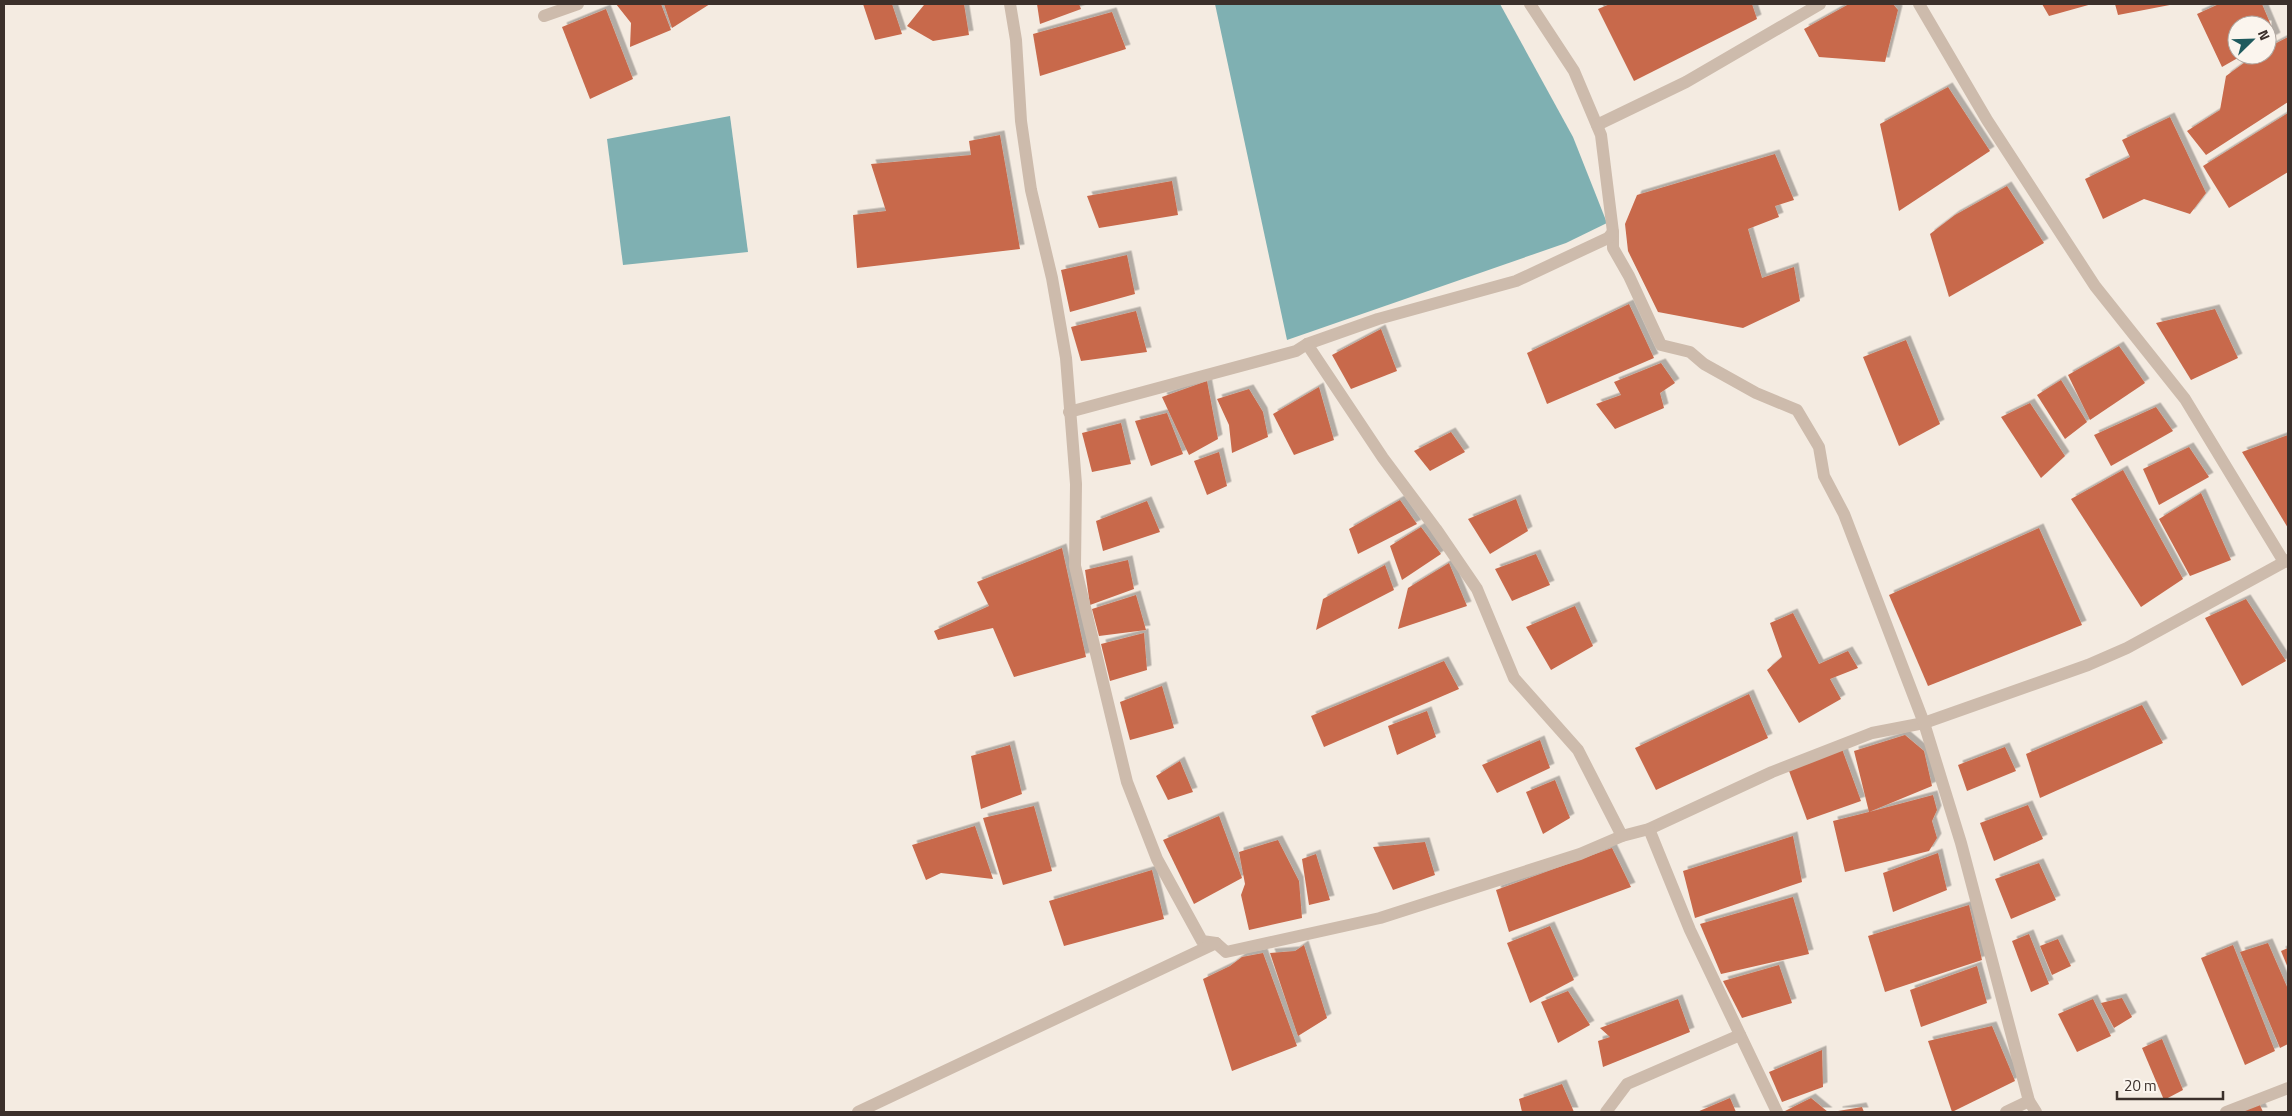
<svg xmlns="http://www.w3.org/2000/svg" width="2292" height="1116" font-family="'Titillium Web',sans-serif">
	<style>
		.water { fill: #7fb0b2 }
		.building { fill: #c8694b; filter: url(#shadow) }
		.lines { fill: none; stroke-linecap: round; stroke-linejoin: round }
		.street { stroke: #cdbbac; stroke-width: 12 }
	</style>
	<defs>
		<filter id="shadow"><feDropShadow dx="4.5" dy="-4.5" stdDeviation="0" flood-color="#0004"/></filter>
	</defs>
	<rect width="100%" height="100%" fill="#f4ebe1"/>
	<g class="water">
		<polygon points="1215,4 1500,4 1573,137 1607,223 1566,243 1287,340"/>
		<polygon points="730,116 748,252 623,265 607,139"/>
	</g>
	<g class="building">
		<polygon points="616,4 661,4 671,30 630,47 631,23"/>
		<polygon points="664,4 710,4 672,28"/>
		<polygon points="863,4 892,4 902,34 875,40"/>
		<polygon points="964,4 969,35 933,41 907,26 924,5"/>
		<polygon points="1037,4 1079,4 1081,9 1040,24"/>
		<polygon points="1610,4 1752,4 1757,19 1634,81 1598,9"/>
		<polygon points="1849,4 1893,4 1898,10 1885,62 1819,57 1804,29"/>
		<polygon points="2042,4 2092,4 2049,16"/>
		<polygon points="2115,4 2175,4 2118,15"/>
		<polygon points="2219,4 2262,4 2276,37 2267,42 2267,25 2237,25 2237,55 2243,55 2222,67 2197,14"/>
		<polygon points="606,9 633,79 590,99 562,27"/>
		<polygon points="1112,12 1126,49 1040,76 1033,34"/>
		<polygon points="2288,37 2288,102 2206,155 2187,131 2220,110 2226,76 2255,55 2267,55 2267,48"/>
		<polygon points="1948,87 1990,151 1899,211 1880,124"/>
		<polygon points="2288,113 2288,172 2229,208 2203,166"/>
		<polygon points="2170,117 2206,193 2190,214 2144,199 2103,219 2085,179 2130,157 2122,140"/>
		<polygon points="1000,135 1020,249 857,268 853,215 886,211 871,164 971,155 969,141"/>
		<polygon points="1775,154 1794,200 1775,206 1779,217 1748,229 1762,278 1794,267 1800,301 1743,328 1658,312 1628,251 1625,224 1637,195"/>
		<polygon points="1172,181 1178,215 1099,228 1087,196"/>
		<polygon points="2007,186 2044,243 1949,297 1930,234 1955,215"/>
		<polygon points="1127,255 1135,294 1070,312 1061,270"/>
		<polygon points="1629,304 1654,358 1547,404 1527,353"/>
		<polygon points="2215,309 2238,358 2191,380 2156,323"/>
		<polygon points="1136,311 1147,352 1081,361 1071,327"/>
		<polygon points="1381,329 1397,371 1351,389 1332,355"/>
		<polygon points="1906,340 1940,424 1899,446 1863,357"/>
		<polygon points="2119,346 2145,383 2090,420 2068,375"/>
		<polygon points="1661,363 1675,383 1660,393 1664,408 1615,429 1596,404 1621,395 1614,382"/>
		<polygon points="2061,380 2087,422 2065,439 2037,395"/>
		<polygon points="1207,381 1218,439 1189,455 1162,397"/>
		<polygon points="1319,387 1334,440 1294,455 1273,414"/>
		<polygon points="1249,389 1263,412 1268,437 1232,453 1229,425 1217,399"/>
		<polygon points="2030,403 2065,456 2041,478 2001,417"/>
		<polygon points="2156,407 2173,431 2111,466 2094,435"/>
		<polygon points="1167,413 1183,454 1151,466 1135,421"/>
		<polygon points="1121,423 1131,464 1092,472 1082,433"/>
		<polygon points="1451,432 1465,452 1430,471 1414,451"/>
		<polygon points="2288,435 2288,528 2242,452"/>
		<polygon points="2189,447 2209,477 2159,505 2143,469"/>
		<polygon points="1219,452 1227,486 1207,495 1194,461"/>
		<polygon points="2123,470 2183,579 2141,607 2071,499"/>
		<polygon points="2201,493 2231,560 2190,576 2159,519"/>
		<polygon points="1516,499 1528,531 1490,554 1468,519"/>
		<polygon points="1400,500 1417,524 1358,554 1349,529"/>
		<polygon points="1147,501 1160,532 1103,551 1096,521"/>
		<polygon points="1421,527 1441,554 1402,580 1390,546"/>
		<polygon points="2039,528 2082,625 1928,686 1889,595"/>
		<polygon points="1062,548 1086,657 1014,677 993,628 938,640 934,631 989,606 977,582"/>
		<polygon points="1536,554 1550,585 1512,601 1495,569"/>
		<polygon points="1128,560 1134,589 1090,605 1085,570"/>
		<polygon points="1449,563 1467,606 1398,629 1408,588"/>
		<polygon points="1385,565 1394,590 1316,630 1323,599"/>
		<polygon points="1136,595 1146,630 1099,636 1092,609"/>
		<polygon points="2246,599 2286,661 2242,686 2205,618"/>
		<polygon points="1575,606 1593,646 1551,670 1526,627"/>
		<polygon points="1793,613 1819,664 1848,651 1858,668 1830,679 1841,699 1799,723 1767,670 1782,657 1770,623"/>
		<polygon points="1144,633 1147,670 1110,681 1101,644"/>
		<polygon points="1444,661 1459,689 1324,747 1311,716"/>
		<polygon points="1162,686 1174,728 1130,740 1120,702"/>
		<polygon points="1749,694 1768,738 1656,790 1635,748"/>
		<polygon points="2142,705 2163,743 2040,798 2026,754"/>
		<polygon points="1427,711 1436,737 1397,755 1388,726"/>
		<polygon points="1905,735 1924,751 1932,786 1869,812 1933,795 1937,810 1932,821 1937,838 1929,851 1845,872 1833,821 1869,812 1854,751"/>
		<polygon points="1540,740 1550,768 1497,793 1482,765"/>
		<polygon points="1010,745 1022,794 981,809 971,756"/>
		<polygon points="2005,747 2016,771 1967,791 1958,765"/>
		<polygon points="1842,749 1861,801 1807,820 1789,771"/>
		<polygon points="1180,761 1193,792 1168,800 1156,776"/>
		<polygon points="1555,780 1570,818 1543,834 1526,792"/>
		<polygon points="2028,805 2043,839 1994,861 1980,823"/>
		<polygon points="1034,806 1052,871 1003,885 983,818"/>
		<polygon points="1219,816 1242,878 1194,904 1163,840"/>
		<polygon points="975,826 993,879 941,873 926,880 912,845"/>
		<polygon points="1793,836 1802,882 1695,918 1683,871"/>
		<polygon points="1278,840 1299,881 1302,918 1249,930 1241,895 1245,884 1239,852"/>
		<polygon points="1425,842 1435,875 1393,890 1373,847"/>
		<polygon points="1612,848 1631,887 1509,932 1496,890"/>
		<polygon points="1938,853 1947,890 1893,912 1883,873"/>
		<polygon points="1316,854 1330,900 1309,905 1302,859"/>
		<polygon points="2039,863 2056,900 2011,919 1995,879"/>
		<polygon points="1152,870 1164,919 1064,946 1049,901"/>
		<polygon points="1793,897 1809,954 1721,974 1700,924"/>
		<polygon points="1969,905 1982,960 1885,992 1868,936"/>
		<polygon points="1550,926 1574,980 1530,1003 1507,943"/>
		<polygon points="2029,934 2049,984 2031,992 2012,941"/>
		<polygon points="2058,939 2071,966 2052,975 2040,946"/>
		<polygon points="2268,943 2288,989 2288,1044 2280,1048 2240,952"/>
		<polygon points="1304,945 1327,1018 1298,1036 1270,953 1295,951"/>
		<polygon points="2233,945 2275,1051 2245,1065 2201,958"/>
		<polygon points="2288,948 2288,968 2281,951"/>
		<polygon points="1263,953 1297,1046 1232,1071 1203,979 1230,966 1242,957"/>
		<polygon points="1779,965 1792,1003 1742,1018 1723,981"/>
		<polygon points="1977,966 1987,1003 1921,1027 1910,990"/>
		<polygon points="1568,991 1590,1025 1558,1043 1541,1002"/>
		<polygon points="2122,998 2132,1017 2114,1028 2101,1003"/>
		<polygon points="1678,999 1690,1032 1603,1067 1598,1041 1610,1037 1600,1028"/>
		<polygon points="2093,999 2111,1036 2077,1052 2058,1014"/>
		<polygon points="1992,1026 2015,1081 1952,1112 1928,1041"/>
		<polygon points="2162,1039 2183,1090 2164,1100 2142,1048"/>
		<polygon points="1822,1050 1823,1087 1782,1102 1769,1072"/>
		<polygon points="1562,1084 1574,1112 1522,1112 1519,1099"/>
		<polygon points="1730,1098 1736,1112 1697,1112"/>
		<polygon points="1811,1098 1828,1112 1783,1112"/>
		<polygon points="2259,1103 2263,1112 2241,1112"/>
		<polygon points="1862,1107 1864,1112 1838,1112 1838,1111"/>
	</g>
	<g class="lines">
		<g class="street">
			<polyline points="1010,4 1016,40 1021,121 1031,190 1052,278 1066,358 1076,484 1075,566 1127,782 1157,859 1202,941 1216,943 1226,952 1380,918 1580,854 1622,836 1649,829 1772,772 1872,733 1924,723 2088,665 2127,648 2288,560"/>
			<polyline points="1530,4 1574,71 1601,135 1613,232 1613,248 1629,276 1661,345 1690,352 1704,364 1756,393 1797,410 1819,447 1824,476 1844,514 1924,723 1961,843 2029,1101 2036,1112"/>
			<polyline points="1919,4 1987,120 2095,286 2185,399 2284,562"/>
			<polyline points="544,16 578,4"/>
			<polyline points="1597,125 1686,82 1820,4"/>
			<polyline points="1307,344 1383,458 1436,529 1477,589 1514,678 1578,750 1622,836"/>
			<polyline points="1069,412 1296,351 1307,344 1378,319 1516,281 1608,238 1613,232"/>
			<polyline points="1649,829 1690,930 1777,1112"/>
			<polyline points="858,1112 1216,943"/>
			<polyline points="1606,1112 1627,1084 1740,1035"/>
			<polyline points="2006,1112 2029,1101"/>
			<polyline points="2226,1112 2288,1088"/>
		</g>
	</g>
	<rect width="2292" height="1116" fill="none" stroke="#3b302b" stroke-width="10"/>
	<g transform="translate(2252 40) rotate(67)"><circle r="24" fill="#fbf5ee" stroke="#aea6a0"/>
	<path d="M0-4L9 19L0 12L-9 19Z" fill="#1f5a5e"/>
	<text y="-8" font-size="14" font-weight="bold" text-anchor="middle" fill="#3b302b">N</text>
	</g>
	<path d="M2117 1091v8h106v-8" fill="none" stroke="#3b302b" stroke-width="2.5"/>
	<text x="2124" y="1091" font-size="15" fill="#3b302b" stroke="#fbf5ee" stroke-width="4" paint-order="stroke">20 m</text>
</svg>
